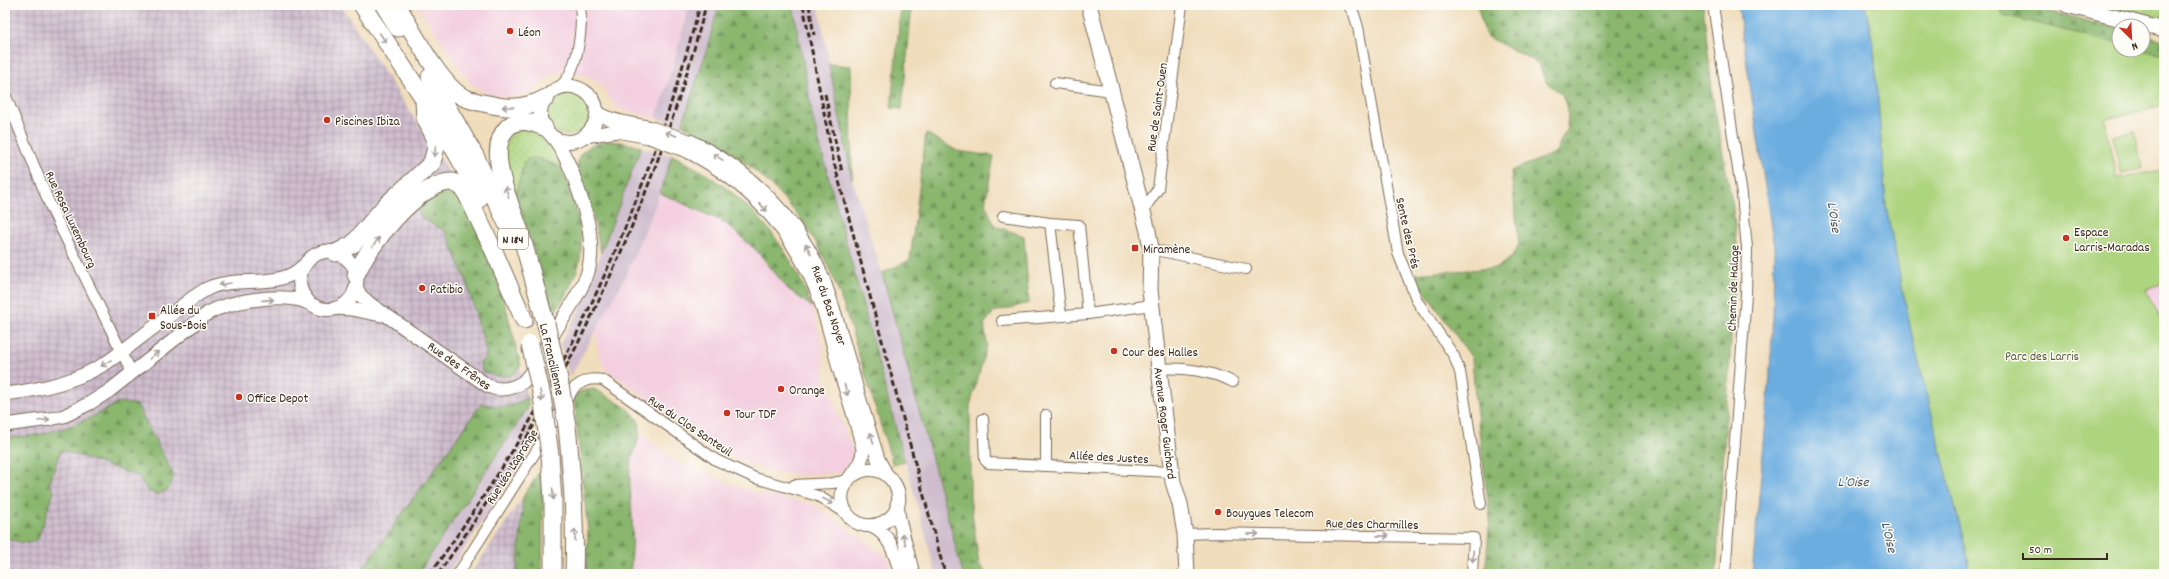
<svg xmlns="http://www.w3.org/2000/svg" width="2169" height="579" font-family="Dekko,sans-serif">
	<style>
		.built { fill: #f3cfdf }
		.industrial { fill: url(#industrial-grid) }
		.railway { fill: #cfbdce }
		.grass { fill: url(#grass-dots); stroke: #747f4e }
		.forest { fill: url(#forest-firs); stroke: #627046 }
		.green { fill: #add47f; stroke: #747f4e }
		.water { fill: #6cade0; stroke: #546c7f }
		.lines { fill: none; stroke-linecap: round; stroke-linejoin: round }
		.minor-casing { stroke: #7a6955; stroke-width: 12 }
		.tertiary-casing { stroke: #7a6955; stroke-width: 15 }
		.secondary-casing { stroke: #7a6955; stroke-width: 17 }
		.primary-casing { stroke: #7a6955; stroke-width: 19 }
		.trunk-casing { stroke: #7a6955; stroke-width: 19 }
		.minor { stroke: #fff; stroke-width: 10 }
		.tertiary { stroke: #fff; stroke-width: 13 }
		.secondary { stroke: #fff; stroke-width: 15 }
		.primary { stroke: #fff; stroke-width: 17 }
		.trunk { stroke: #fff; stroke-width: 17 }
		.rail { stroke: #3b2a1e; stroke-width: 3; stroke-dasharray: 6 3; stroke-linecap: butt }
		.tertiary-bridge-casing { stroke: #7a6955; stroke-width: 15; stroke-linecap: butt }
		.trunk-bridge-casing { stroke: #7a6955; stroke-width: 19; stroke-linecap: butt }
		.tertiary-bridge { stroke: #fff; stroke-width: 13 }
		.trunk-bridge { stroke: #fff; stroke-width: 17 }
		.oneway { stroke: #a79f9a }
		.poi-dot { fill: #c8321e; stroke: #fdfcf7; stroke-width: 1.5 }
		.labels { text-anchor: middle; stroke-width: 3; stroke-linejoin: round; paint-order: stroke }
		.shield { fill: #fdfcf7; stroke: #75695f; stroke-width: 1 }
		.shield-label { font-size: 12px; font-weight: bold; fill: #3b2a1e }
		.poi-label { font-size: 13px; fill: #3b2a1e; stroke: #fdfcf7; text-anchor: start }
		.street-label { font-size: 13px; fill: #3b2a1e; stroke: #fdfcf7 }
		.park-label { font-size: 13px; fill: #5d5d3b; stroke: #fdfcf7 }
		.water-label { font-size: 14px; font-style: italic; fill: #4c5862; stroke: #fdfcf7 }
	</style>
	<defs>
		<pattern id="industrial-grid" width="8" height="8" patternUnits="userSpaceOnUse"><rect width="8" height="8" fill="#cfbdce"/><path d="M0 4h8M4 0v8" fill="none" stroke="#a99aa7"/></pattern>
		<pattern id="grass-dots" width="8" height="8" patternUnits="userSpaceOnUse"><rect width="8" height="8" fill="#add47f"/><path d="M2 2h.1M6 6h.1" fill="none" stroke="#96b66d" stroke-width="1.8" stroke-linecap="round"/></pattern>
		<pattern id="forest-firs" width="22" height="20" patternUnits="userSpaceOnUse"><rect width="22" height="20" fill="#8ab66e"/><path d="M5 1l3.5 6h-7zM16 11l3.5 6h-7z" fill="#72945a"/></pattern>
	</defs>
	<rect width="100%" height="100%" fill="#fdfcf7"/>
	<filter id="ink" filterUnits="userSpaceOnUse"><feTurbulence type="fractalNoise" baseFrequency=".025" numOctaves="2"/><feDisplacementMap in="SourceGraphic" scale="8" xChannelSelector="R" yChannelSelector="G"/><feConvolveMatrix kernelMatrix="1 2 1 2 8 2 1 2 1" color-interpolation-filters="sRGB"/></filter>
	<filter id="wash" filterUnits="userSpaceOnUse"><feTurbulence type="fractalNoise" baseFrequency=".012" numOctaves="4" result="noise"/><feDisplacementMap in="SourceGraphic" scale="16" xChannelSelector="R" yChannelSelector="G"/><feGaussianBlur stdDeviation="0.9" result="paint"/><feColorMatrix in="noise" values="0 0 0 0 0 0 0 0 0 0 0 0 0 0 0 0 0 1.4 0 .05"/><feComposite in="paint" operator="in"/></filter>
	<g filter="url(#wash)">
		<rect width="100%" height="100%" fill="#f0ddbc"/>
		<g class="built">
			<polygon points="417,5 689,5 673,66 656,118 616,108 603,87 590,77 563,70 547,77 531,92 511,97 487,94 470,83"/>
			<polygon points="660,193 724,222 758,252 788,289 812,307 822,342 824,378 854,453 849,464 843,470 835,473 800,475 768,471 742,461 719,450 605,369 599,356 595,331 625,278"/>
			<polygon points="2164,277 2164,371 2132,290"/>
			<polygon points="628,424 677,462 755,493 812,504 887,557 893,574 609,574"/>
		</g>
		<g class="industrial">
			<polygon points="5,5 341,5 462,192 502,292 529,406 418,574 5,574"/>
			<polygon points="523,497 517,574 470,574 477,565"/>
		</g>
		<g class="railway">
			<polygon points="689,5 719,5 705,55 682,125 656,118 673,66"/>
			<polygon points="793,5 818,5 852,179 882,273 963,574 936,574 813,119"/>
			<polygon points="641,147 672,155 657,201 625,278 570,377 560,344 580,309"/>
			<polygon points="529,406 533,443 461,554 447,574 418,574"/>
		</g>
		<g class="grass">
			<polygon points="2103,5 2164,5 2164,20"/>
			<circle cx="568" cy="114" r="21"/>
			<path d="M529,128L558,151L556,153L561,168L540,158L522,169L516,195C508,170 490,132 529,128Z"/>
		</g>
		<g class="forest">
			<path d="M719,5H793L813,119L905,462L893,465C882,429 871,392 859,355C851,328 843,301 832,275C804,206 748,155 682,125L705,55Z"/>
			<polygon points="901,5 912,5 902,109 891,108"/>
			<polygon points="1477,5 1703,5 1713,100 1733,208 1737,246 1716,574 1485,574 1490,519 1475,398 1472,358 1412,274 1496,268 1511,258 1519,244 1511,171 1555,153 1567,128 1568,111 1562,94 1546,82 1538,63 1486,36"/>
			<polygon points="1989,5 2024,5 2119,29 2119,44 2002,15 1988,9"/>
			<polygon points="2143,35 2164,41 2164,55 2143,50"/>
			<polygon points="829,64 851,66 852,179"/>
			<polygon points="926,133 957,151 994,156 985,204 995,226 1024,236 1029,303 994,312 984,324 987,345 970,406 970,498 979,564 987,574 963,574 882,273 910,260"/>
			<path d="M606,141L621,142L641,147L601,253C598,239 595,225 592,211C588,198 575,174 578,161C581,148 594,144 606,141Z"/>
			<path d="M672,155C742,190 785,235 812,307L788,289L758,252L724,222L660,193Z"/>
			<path d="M533,157L561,168C573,200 590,238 576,273C571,287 562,300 554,314L516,195L524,162Z"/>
			<polygon points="446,190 454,192 466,203 502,292 521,366 511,376 496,376 482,371 480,362 486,358 486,350 466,280 446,232 421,217 415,206"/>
			<path d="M594,389C606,396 631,408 637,419C645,432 633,450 631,463C628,477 631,490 631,503C633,527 633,551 630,574H586L588,532L574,400L576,394L581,391Z"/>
			<path d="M527,397L529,406L418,574H359L482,403C500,409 512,408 527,397Z"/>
			<path d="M119,402L137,405L174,476L168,490L156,495L147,490L138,476L61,450L49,484L54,491L38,539C27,547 17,541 5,538V438C47,437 84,424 119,402Z"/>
			<polygon points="540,471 543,500 542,574 517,574 523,497"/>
		</g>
		<g class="green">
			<polygon points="1865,5 1988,5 2000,8 2003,15 2119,44 2119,50 2143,50 2164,55 2164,106 2105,119 2116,178 2164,170 2164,282 2146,291 2164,325 2164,574 1969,574 1968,558 1912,336 1886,207 1874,49"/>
			<polygon points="2135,131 2142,169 2120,173 2113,136"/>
		</g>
		<polygon class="water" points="1738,5 1865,5 1874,49 1886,207 1912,336 1968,558 1969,574 1752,574 1769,387 1773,319 1774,247"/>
	</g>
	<g filter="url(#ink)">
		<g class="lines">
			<defs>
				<g id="minor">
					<polyline points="1348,5 1354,14 1358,27 1398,253 1417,301 1454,356 1460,372 1481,504"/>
					<polyline points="1713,5 1742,195 1747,248 1746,295 1725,574"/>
					<polyline points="1055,83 1111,91"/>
					<path d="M559,87C578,73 583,28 580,5"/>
					<polyline points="5,94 52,210 132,373"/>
					<polyline points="1144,209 1158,189 1182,5"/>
					<polyline points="1050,223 1061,316"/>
					<polyline points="1151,249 1246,269"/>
					<polyline points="1088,314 1152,305"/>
					<polyline points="1002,321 1088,314 1079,225 1050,223 1003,216"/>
					<path d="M1159,369C1183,367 1211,371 1233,382"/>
					<polyline points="1046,415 1046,466"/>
					<polyline points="983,419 985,460 988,463 1171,472"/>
					<polyline points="794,485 833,483 848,480"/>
					<polyline points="1185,534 1214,533 1474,538 1472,574"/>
					<path d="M458,574L535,453L574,388C584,380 590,378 603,380L716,460L755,478L818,496L846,513"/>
				</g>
				<g id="tertiary">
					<path d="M596,110C605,122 637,124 651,128"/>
					<polyline points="585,136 617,131 649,137"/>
					<path d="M692,142C748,169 796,217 821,274C834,305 842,340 852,372C860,402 869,430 878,459L886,474"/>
					<path d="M687,151C745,180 790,227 815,287C826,312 832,341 839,368C847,395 857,422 863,449C863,471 839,480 842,501C843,511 850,520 860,524C868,527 876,526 884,522C918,504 887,451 852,476"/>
					<path d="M356,287L360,295L370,304L488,386C501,392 512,389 523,382C536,369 544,349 554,333C565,315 579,295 587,275C598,243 583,202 572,172C567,160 562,149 555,140C550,133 543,129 541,120C536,96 563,77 584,91C615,110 584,156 553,137"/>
					<polyline points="336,308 351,309 381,315"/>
					<path d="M5,394C40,390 76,382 106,363C127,349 146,332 167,318C180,308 194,295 209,288C237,275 279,290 302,267"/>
					<path d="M5,425L50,419L64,416L90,403L109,391L208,313C230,301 276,294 300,300C312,303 320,312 334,309C357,304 365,274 347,259C319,234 282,276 309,302"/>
					<polyline points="897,504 899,519 913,574"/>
					<path d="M871,526C890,533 896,556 901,574"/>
				</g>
				<g id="secondary">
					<polyline points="1089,5 1148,231 1151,249 1150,290 1159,369 1173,482 1180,504 1185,534 1187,574"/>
					<polyline points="2067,5 2164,30"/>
				</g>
				<g id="primary">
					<polyline points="362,5 436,117 462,163"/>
					<polyline points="384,5 398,28"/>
					<path d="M397,5C411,28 441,88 465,98C475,102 488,104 498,106C514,109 532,106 546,98"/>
					<polyline points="430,77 475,156"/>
					<polyline points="336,253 353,244 385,206 432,163 436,147 435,138 425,118 424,101"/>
				</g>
				<g id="trunk">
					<path d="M544,127C532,122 518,117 507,128C484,152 513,208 521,235C530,265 537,294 546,324"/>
					<polyline points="475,156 509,228"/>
					<polyline points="462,163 479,199"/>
					<path d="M356,275C367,247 420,180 453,182L463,188L467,195L493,249L524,320"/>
					<path d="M567,426C572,476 576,524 574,574"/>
					<polyline points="550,455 553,500 553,574"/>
				</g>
			</defs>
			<use href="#minor" class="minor-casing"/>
			<use href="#tertiary" class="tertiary-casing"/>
			<use href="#secondary" class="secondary-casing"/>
			<use href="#primary" class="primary-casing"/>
			<use href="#trunk" class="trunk-casing"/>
			<use href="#minor" class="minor"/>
			<use href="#tertiary" class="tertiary"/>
			<use href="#secondary" class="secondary"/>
			<use href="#primary" class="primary"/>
			<use href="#trunk" class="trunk"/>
			<g class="rail">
				<polyline points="803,5 833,159 945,574"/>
				<polyline points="809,5 814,35"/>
				<polyline points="825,94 842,172"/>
				<path d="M430,574C464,526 497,478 526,428C603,296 661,152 700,5"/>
				<path d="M438,574C561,402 653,210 706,5"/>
			</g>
			<defs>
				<g id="tertiary-bridge">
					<polyline points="651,128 692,142"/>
					<polyline points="649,137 687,151"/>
				</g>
				<g id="trunk-bridge">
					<polyline points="546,324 559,379 567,426"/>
					<polyline points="530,344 542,396 550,455"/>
				</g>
			</defs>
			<use href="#tertiary-bridge" class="tertiary-bridge-casing"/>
			<use href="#trunk-bridge" class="trunk-bridge-casing"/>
			<use href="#tertiary-bridge" class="tertiary-bridge"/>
			<use href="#trunk-bridge" class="trunk-bridge"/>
		</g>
		<defs><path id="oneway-shaft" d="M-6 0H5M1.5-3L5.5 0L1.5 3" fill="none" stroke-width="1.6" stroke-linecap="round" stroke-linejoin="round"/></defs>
		<g class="oneway">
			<use href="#oneway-shaft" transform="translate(383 38) rotate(57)"/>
			<use href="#oneway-shaft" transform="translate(508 107) rotate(180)"/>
			<use href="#oneway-shaft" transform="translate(671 134) rotate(-160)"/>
			<use href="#oneway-shaft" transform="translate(435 151) rotate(99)"/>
			<use href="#oneway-shaft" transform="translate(718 157) rotate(-146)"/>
			<use href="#oneway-shaft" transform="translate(507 192) rotate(-109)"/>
			<use href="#oneway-shaft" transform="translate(763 207) rotate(47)"/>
			<use href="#oneway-shaft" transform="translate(376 242) rotate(-54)"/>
			<use href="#oneway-shaft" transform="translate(808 249) rotate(-120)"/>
			<use href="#oneway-shaft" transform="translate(225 284) rotate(170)"/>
			<use href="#oneway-shaft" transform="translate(268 300) rotate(-4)"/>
			<use href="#oneway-shaft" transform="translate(154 355) rotate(-39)"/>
			<use href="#oneway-shaft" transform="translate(106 363) rotate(148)"/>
			<use href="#oneway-shaft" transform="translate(846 390) rotate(74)"/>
			<use href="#oneway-shaft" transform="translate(541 396) rotate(80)"/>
			<use href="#oneway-shaft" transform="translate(44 420) rotate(-9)"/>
			<use href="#oneway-shaft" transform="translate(872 438) rotate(-107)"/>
			<use href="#oneway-shaft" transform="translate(553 494) rotate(86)"/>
			<use href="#oneway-shaft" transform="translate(828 501) rotate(27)"/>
			<use href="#oneway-shaft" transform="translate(1253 534) rotate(1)"/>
			<use href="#oneway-shaft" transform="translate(575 535) rotate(-92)"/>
			<use href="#oneway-shaft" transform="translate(1383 536) rotate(1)"/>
			<use href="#oneway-shaft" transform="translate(904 539) rotate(-105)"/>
			<use href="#oneway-shaft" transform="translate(1473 556) rotate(93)"/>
		</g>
	</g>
	<g class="poi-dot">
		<circle cx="510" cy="31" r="4"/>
		<circle cx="327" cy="120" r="4"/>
		<circle cx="2066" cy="238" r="4"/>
		<rect x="1131" y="244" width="8" height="8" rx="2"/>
		<circle cx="422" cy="288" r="4"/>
		<rect x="148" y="312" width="8" height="8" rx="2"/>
		<circle cx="1114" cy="351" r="4"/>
		<circle cx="781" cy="389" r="4"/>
		<circle cx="239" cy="397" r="4"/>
		<circle cx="727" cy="413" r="4"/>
		<circle cx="1218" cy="512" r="4"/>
	</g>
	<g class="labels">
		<rect class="shield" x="498" y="229" width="30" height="20" rx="3"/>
		<g class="shield-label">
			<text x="513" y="243">N 184</text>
		</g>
		<g class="poi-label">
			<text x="518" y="36">Léon</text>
			<text x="335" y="125">Piscines Ibiza</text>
			<text x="2074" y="236">Espace<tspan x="2074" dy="15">Larris-Maradas</tspan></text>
			<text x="1143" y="253">Miramène</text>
			<text x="430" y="293">Patibio</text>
			<text x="160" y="314">Allée du<tspan x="160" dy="15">Sous-Bois</tspan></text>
			<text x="1122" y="356">Cour des Halles</text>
			<text x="789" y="394">Orange</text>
			<text x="247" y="402">Office Depot</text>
			<text x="735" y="418">Tour TDF</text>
			<text x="1226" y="517">Bouygues Telecom</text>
		</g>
		<g class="street-label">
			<text transform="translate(1156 107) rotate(-82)" y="5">Rue de Saint-Ouen</text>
			<text transform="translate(72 219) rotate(65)" y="5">Rue Rosa Luxembourg</text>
			<text transform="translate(1409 233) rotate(77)" y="5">Sente des Prés</text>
			<text transform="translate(1732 288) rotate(-88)" y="5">Chemin de Halage</text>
			<text transform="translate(830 305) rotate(71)" y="5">Rue du Bas Noyer</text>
			<text transform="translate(553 359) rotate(77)" y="5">La Francilienne</text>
			<text transform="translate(460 365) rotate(35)" y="5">Rue des Frênes</text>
			<text transform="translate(1166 423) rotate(83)" y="5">Avenue Roger Guichard</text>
			<text transform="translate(691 425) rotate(34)" y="5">Rue du Clos Santeuil</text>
			<text transform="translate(1109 456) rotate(3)" y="5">Allée des Justes</text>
			<text transform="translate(511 466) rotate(-58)" y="5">Rue Léo Lagrange</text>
			<text transform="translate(1372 523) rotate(1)" y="5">Rue des Charmilles</text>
		</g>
		<g class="park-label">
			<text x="2042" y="360">Parc des Larris</text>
		</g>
		<g class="water-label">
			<text transform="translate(1835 217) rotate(81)" y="5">L'Oise</text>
			<text x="1853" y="486">L’Oise</text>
			<text transform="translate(1890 537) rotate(77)" y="5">L'Oise</text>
		</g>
	</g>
	<rect width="2169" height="579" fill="none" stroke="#fdfcf7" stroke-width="20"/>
	<g transform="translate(2131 38) rotate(156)"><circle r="19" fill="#fdfcf7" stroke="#afa8a0"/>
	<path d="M0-3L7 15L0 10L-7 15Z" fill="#c8321e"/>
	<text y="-6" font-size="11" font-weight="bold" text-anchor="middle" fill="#3b2a1e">N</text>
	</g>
	<path d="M2023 553v6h84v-6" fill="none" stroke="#3b2a1e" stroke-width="2"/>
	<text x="2029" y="553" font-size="12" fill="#3b2a1e" stroke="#fdfcf7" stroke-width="3" paint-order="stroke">50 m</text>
</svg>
